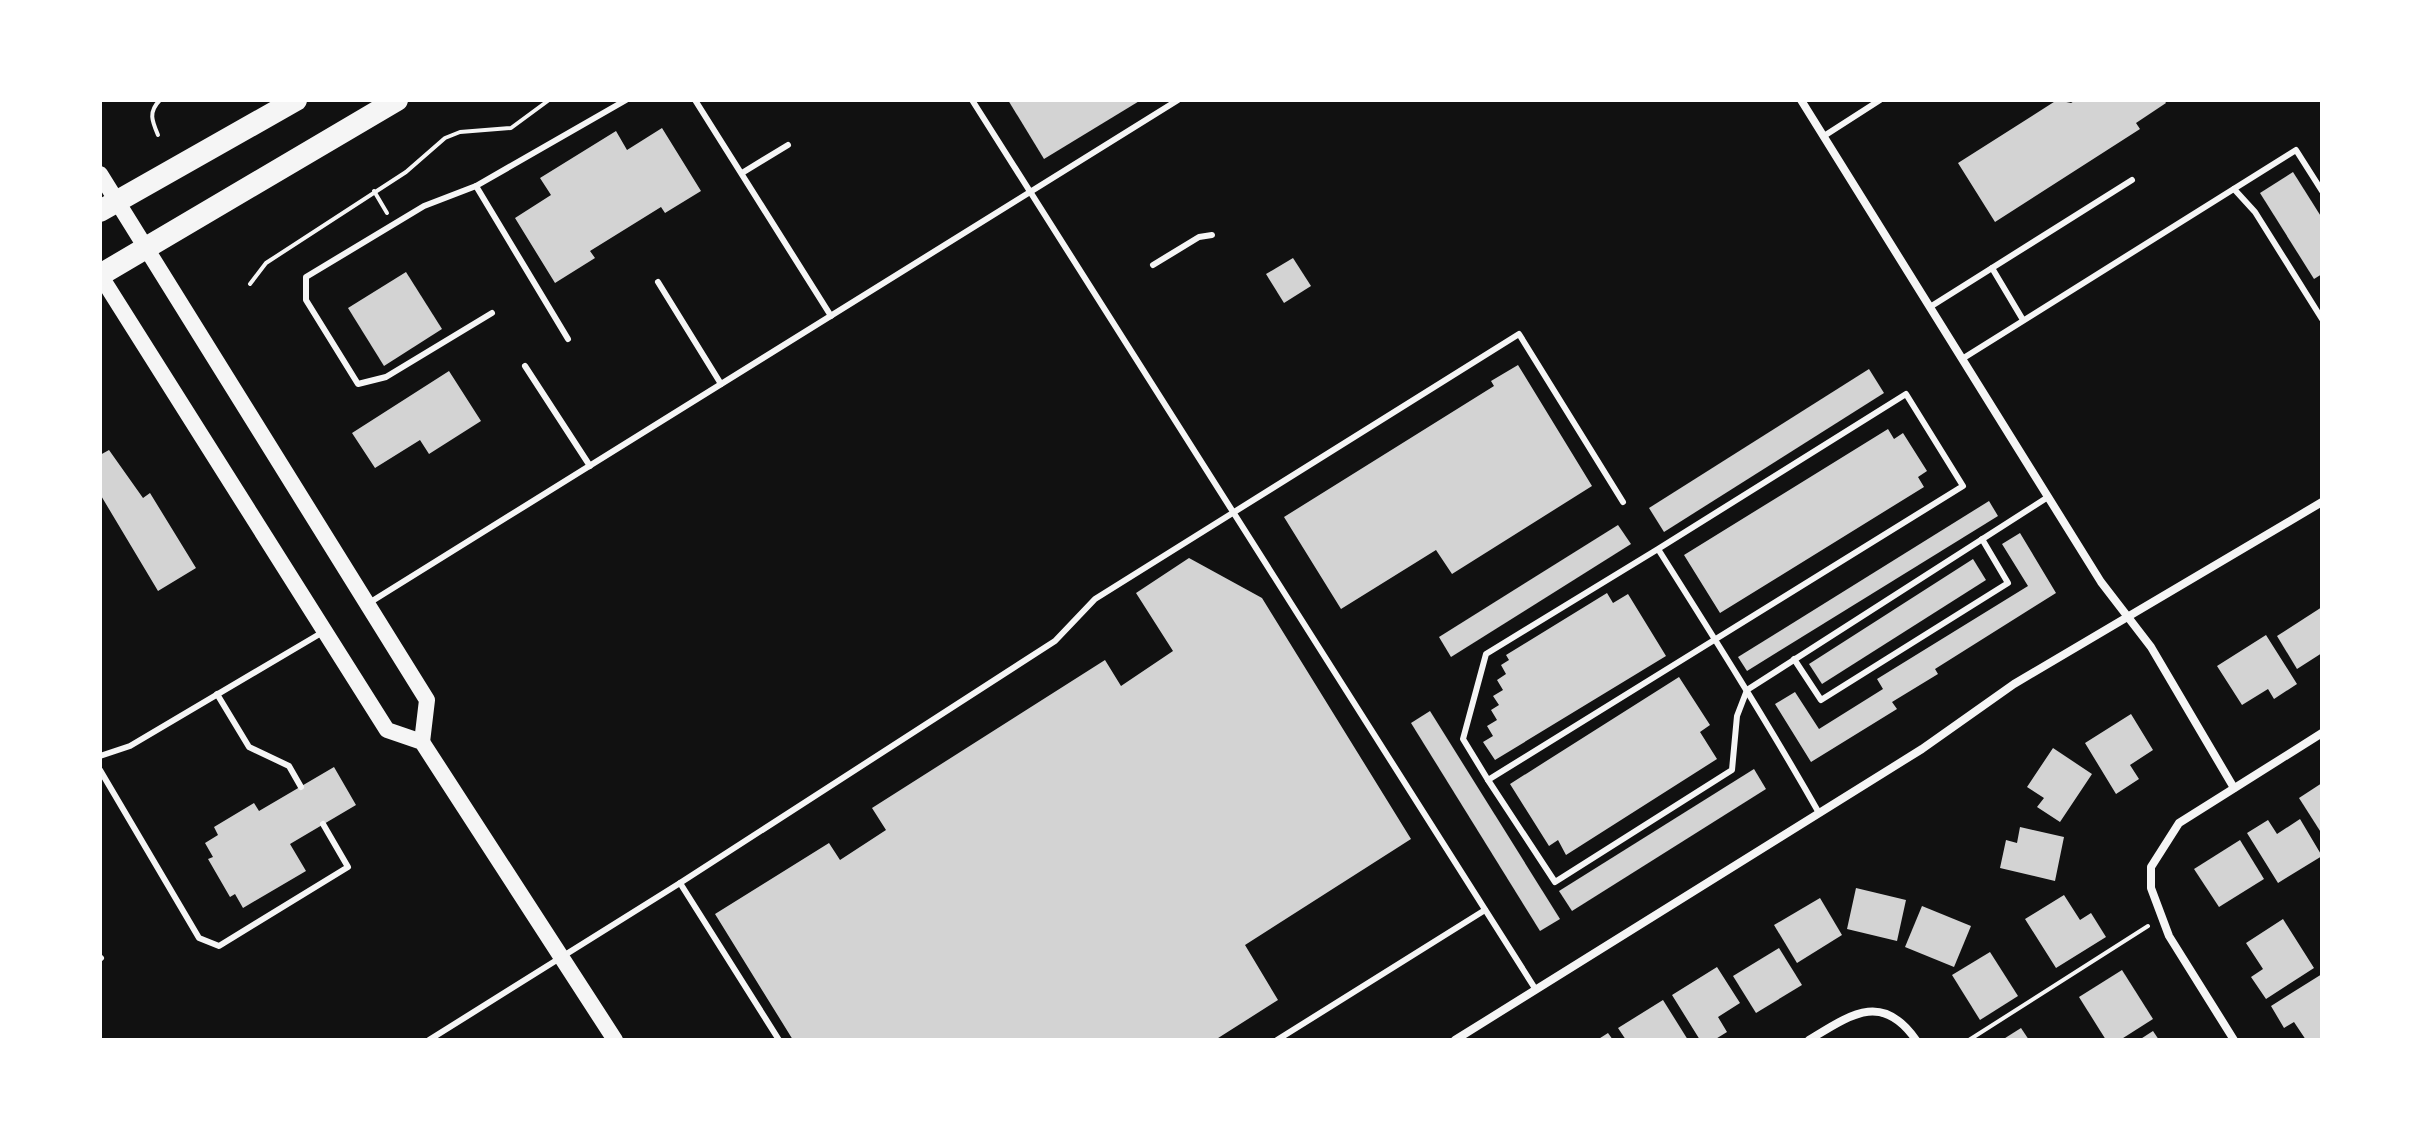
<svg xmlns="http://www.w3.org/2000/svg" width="2422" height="1140" font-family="Manrope,sans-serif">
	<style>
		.building { fill: #d3d3d3 }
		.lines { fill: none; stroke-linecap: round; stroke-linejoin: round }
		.path { stroke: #f5f5f5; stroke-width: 4 }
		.service { stroke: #f5f5f5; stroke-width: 6 }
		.minor { stroke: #f5f5f5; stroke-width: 8 }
		.secondary { stroke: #f5f5f5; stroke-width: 16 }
		.trunk { stroke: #f5f5f5; stroke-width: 22 }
	</style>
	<rect width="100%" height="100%" fill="#111"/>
	<g class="building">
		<polygon points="1008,100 1141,100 1044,159"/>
		<polygon points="2057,100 2071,103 2076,100 2164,100 2166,103 2136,123 2140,129 1995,222 1958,163"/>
		<polygon points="662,128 701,191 665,213 661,207 590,251 595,258 555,283 515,218 551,195 540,178 616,131 627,150"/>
		<polygon points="2293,172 2322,218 2322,274 2314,279 2260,193"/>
		<polygon points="1293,258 1311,286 1284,303 1266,274"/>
		<polygon points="406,272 442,329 384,366 348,308"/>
		<polygon points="1518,365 1592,486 1452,574 1436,550 1341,609 1284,517 1494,386 1491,381"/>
		<polygon points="1869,369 1884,393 1664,532 1649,508"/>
		<polygon points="449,371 481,421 429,454 420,440 375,468 352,433"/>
		<polygon points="1888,429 1894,439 1903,433 1927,471 1918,477 1924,487 1720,613 1684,555"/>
		<polygon points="109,450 143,498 150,493 196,568 158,591 100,494 100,455"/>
		<polygon points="1989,501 1998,516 1747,671 1738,657"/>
		<polygon points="1618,525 1631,544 1451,657 1439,637"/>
		<polygon points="2020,533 2056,593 1935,669 1938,674 1892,702 1897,709 1811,762 1775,704 1795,692 1819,729 1883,689 1877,679 2028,586 2002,544"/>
		<polygon points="1189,558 1262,598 1411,839 1245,945 1278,1000 1215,1040 793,1040 715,914 829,843 840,860 886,830 872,808 1105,660 1121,686 1173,651 1136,593"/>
		<polygon points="1973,559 1986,580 1822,684 1809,664"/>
		<polygon points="1607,593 1613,603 1628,594 1666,656 1495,760 1483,742 1493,736 1487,726 1497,720 1491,710 1499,705 1493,696 1503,690 1497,680 1506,674 1501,665 1509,660 1506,655"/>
		<polygon points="2322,607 2322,653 2297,669 2277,636"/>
		<polygon points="2266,635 2297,684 2274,699 2268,689 2242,705 2217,666"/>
		<polygon points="1679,677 1710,725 1700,732 1717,759 1566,855 1558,840 1549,846 1510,784"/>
		<polygon points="1430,711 1560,919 1540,931 1411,723"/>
		<polygon points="2131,714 2153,750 2130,765 2139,779 2116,794 2085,743"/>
		<polygon points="2053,748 2092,774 2060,822 2037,807 2044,798 2027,787"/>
		<polygon points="334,767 356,805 290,844 306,871 243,908 235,894 230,897 208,859 213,857 205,843 218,835 214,827 254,803 259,811"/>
		<polygon points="1754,769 1766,789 1572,911 1559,891"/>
		<polygon points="2322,783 2322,834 2299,798"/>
		<polygon points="2300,819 2322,856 2278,883 2247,833 2268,820 2277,834"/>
		<polygon points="2020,827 2064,837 2055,881 2000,868 2006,840 2017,843"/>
		<polygon points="2240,840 2264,879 2219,907 2194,869"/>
		<polygon points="1856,888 1906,900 1897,941 1847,929"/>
		<polygon points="2064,895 2080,920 2091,913 2106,937 2056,968 2025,919"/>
		<polygon points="1820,898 1842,935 1797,963 1774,925"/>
		<polygon points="1922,906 1971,926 1954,967 1905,947"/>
		<polygon points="2283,919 2314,968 2266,999 2251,977 2263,969 2246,943"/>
		<polygon points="1779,948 1802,985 1756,1013 1733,976"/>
		<polygon points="1990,952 2018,996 1980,1020 1952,975"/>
		<polygon points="1717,967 1740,1003 1718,1017 1727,1032 1714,1040 1700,1040 1672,995"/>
		<polygon points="2122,970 2153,1019 2120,1040 2106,1040 2079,997"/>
		<polygon points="2322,974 2322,1040 2306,1040 2294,1022 2284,1028 2271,1006"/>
		<polygon points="1663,1000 1688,1040 1626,1040 1618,1028"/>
		<polygon points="2021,1028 2029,1040 2002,1040"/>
		<polygon points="2153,1031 2159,1040 2139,1040"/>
		<polygon points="1608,1033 1613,1040 1597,1040"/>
	</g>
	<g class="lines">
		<g class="path">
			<path d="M158,135C152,121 148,112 160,100"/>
			<polyline points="374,191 387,213"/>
			<polyline points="250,284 266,263 406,172 445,138 460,132 511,128 549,100"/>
			<polyline points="1969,1040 2148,926"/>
		</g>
		<g class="service">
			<polyline points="695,100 831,316"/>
			<polyline points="972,100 1536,990"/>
			<polyline points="1824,136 1880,100"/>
			<polyline points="742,173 788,145"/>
			<polyline points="476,186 424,206 306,277 306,300 358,384 386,377 492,313"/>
			<polyline points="2234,189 2255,212 2322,319"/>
			<polyline points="1153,265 1199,237 1212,235"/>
			<polyline points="1992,268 2023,320"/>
			<polyline points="658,282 721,384"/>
			<polyline points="1930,307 2132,180"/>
			<polyline points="568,339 476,186 626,100"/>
			<polyline points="1962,359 2296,150 2322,191"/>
			<polyline points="525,366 590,466"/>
			<path d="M1658,549L1486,654L1463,739L1488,780L1963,486L1906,394L1658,549C1713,636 1768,723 1819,813"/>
			<polyline points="369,603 1178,100"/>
			<polyline points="1794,659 1821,700 2008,583 1982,539"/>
			<polyline points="217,694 249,747 289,766 301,787"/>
			<polyline points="100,756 130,746 323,632"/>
			<polyline points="100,770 199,938 219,946 348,867 323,824"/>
			<polyline points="1488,780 1555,882 1732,770 1737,716 1747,690 2048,497"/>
			<polyline points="680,883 779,1040"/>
			<polyline points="100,959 101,958"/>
			<polyline points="429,1040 680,883 1055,641 1095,599 1519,334 1623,502"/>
			<polyline points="1277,1040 1485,910"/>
		</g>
		<g class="minor">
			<polyline points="1801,100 2101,582 2151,647 2234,788"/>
			<polyline points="1455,1040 1922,749 2014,684 2322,502"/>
			<path d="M1809,1040C1850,1015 1882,991 1916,1040"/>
			<polyline points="2234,1040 2169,936 2151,888 2151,867 2179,823 2322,733"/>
		</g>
		<g class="secondary">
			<polyline points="100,174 427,700 422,742"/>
			<polyline points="100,275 387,730 422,742 615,1040"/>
		</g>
		<g class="trunk">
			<polyline points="100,211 296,100"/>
			<polyline points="100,275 397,100"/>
		</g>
	</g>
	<rect width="2422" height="1140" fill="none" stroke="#ffffff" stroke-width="204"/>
</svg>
